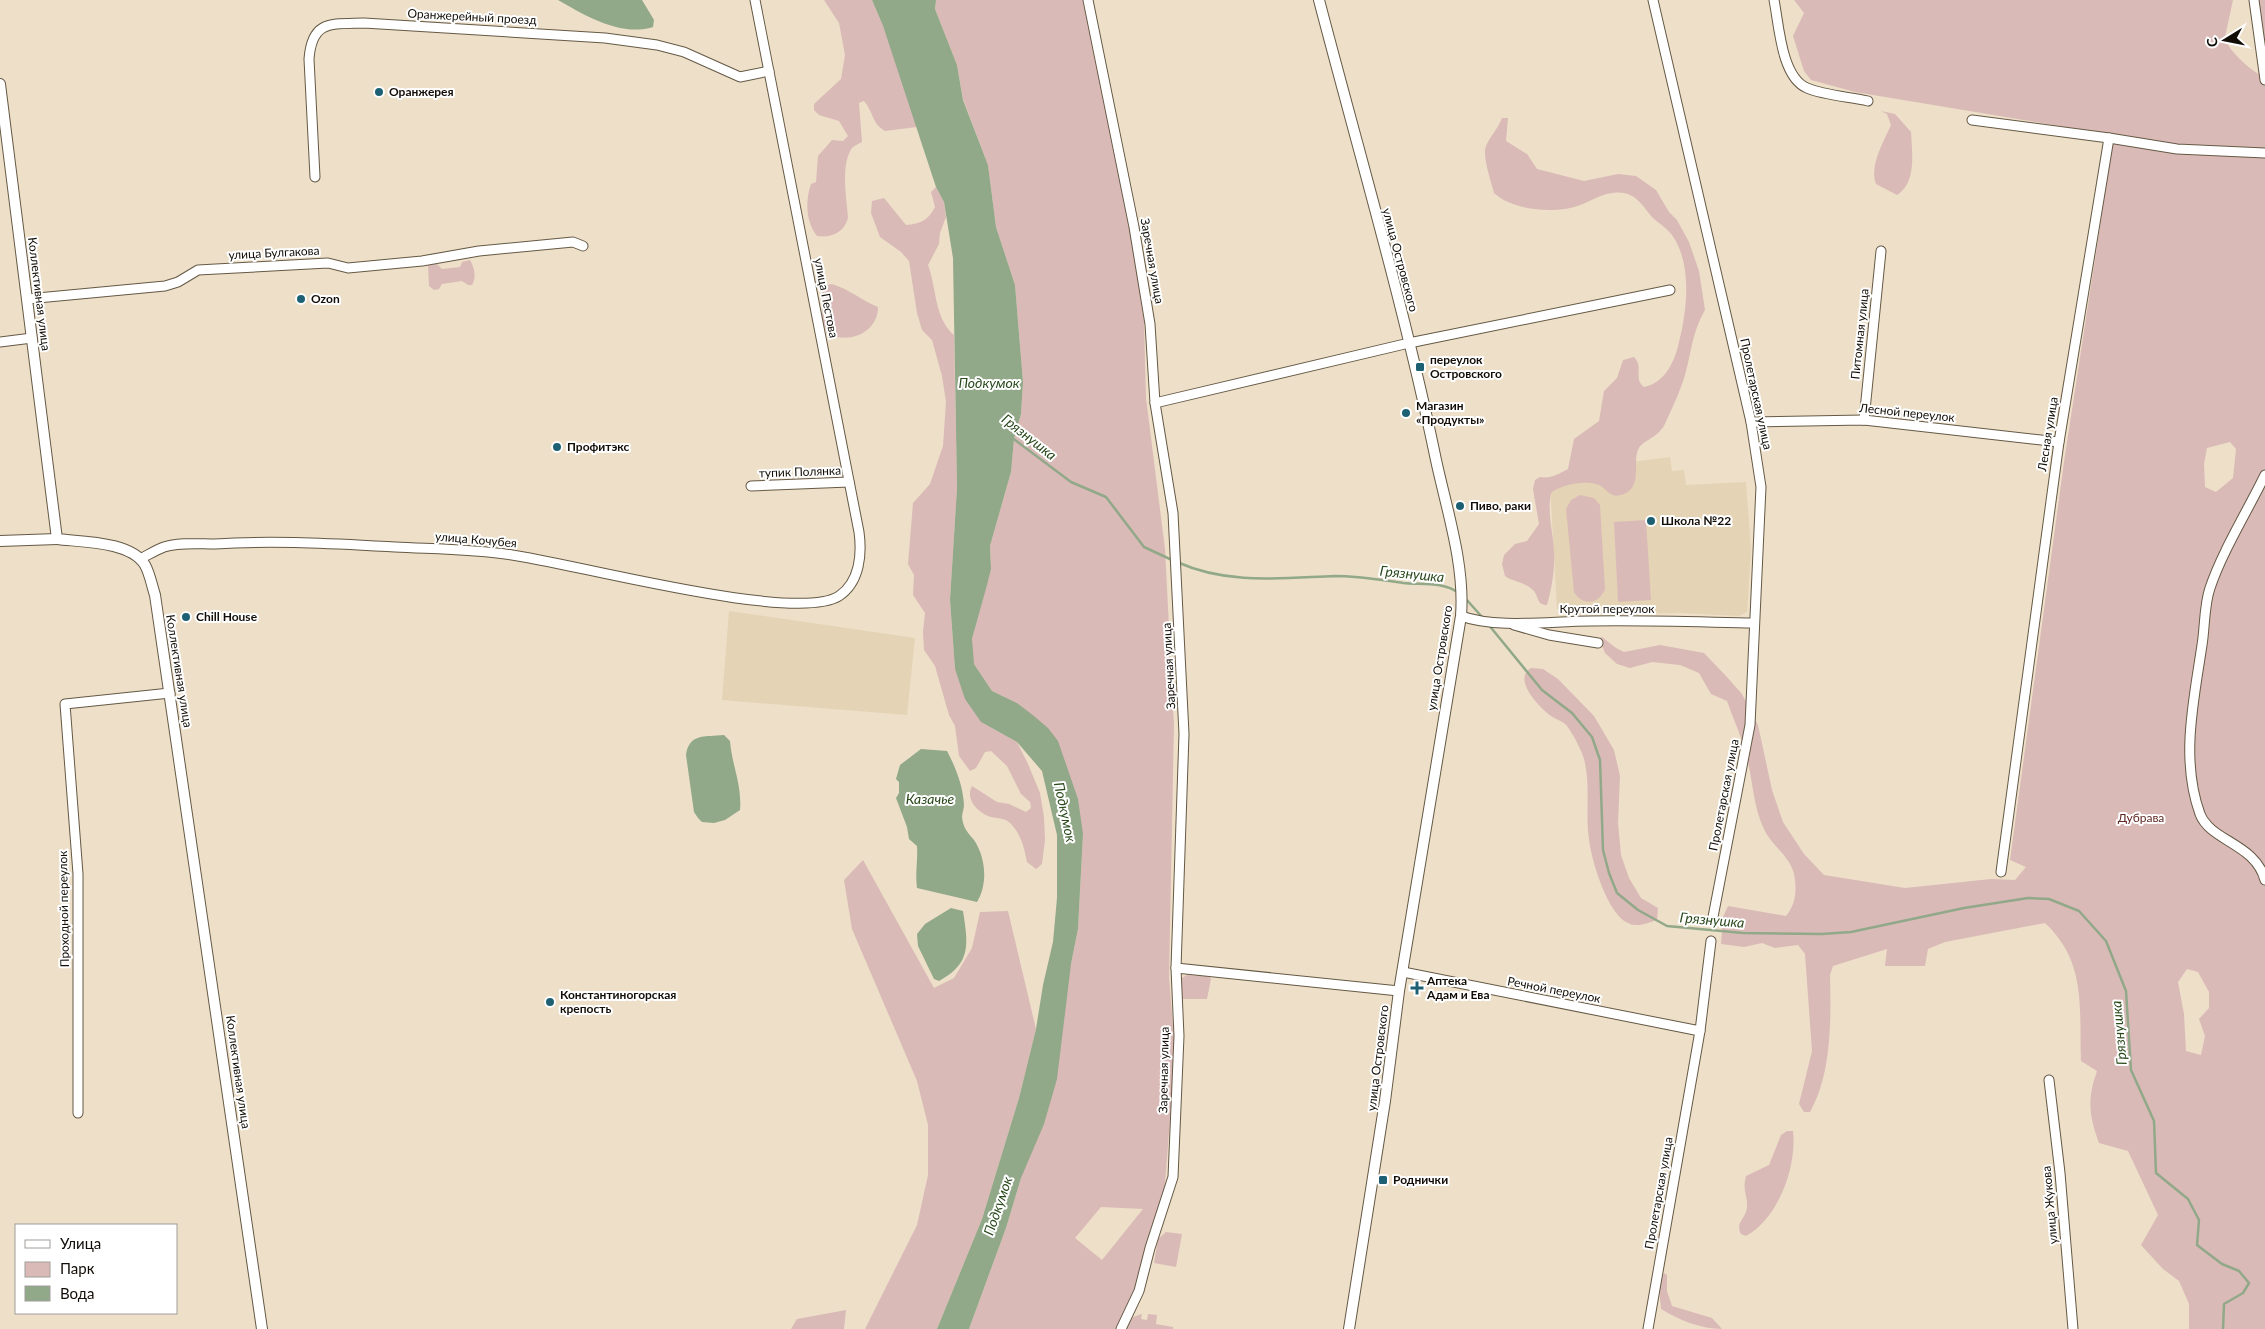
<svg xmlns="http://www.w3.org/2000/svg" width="2265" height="1329" font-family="Lato,sans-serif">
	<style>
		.built { fill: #e5d3b5 }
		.green { fill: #dabab7; fill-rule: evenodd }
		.water { fill: #91a889 }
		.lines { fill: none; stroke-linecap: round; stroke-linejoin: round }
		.stream { stroke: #91a889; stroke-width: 2.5 }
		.minor-casing { stroke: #655945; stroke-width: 11 }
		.tertiary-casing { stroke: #655945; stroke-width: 12 }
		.minor { stroke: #fff; stroke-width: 9 }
		.tertiary { stroke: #fff; stroke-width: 10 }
		.poi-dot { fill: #1d6073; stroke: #fff; stroke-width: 2 }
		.labels { text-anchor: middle; stroke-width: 4; stroke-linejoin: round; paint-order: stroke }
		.street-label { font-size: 12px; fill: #120d06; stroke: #fff }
		.poi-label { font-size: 12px; font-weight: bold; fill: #120d06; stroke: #fff; text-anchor: start }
		.park-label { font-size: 12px; fill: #602825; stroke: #fff }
		.water-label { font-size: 14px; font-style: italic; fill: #29491b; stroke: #fff }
	</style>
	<rect width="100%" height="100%" fill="#eddfc8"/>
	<g class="built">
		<polygon points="1670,457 1672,471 1684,470 1686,485 1746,482 1751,550 1747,612 1739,616 1683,613 1619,614 1614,610 1557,609 1550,485 1615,464"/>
		<polygon points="729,611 915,638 907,715 722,700"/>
	</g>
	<g class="green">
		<path d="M824,0H872L883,26L917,127L885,131C872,124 873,111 864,101L859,103L862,142C860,143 854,146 852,148C840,165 847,199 848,218C844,233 831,238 817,236C806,222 805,202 811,184L816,182L818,156L832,140L843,141L848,136L839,121L819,115L814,110V104L841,79L845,55L839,23Z"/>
		<path d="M936,0H1083L1132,238L1144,321L1146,398L1165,549L1174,725L1169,977L1174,1038L1173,1080L1164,1197L1160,1212L1151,1229L1146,1245L1140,1279L1118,1329H969L1006,1228L1021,1178L1071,964L1078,929L1083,834L1017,703L992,691L974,664L972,654V639L991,569L990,546L1011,472L1014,439L1021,414L1023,382L1015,285L996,227L988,165L963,99L957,65L935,9ZM1101,1207L1143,1209L1102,1260L1075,1238Z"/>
		<path d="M1794,0H2233L2225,37C2226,48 2249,69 2259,74L2249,0H2265V1329H2189V1304L2179,1281L2163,1269L2141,1245L2158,1215L2128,1151L2099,1143C2089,1116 2087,1099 2097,1071L2081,1061C2079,1009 2087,962 2045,923L1945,942L1928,949L1925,966H1885L1887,949L1833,966L1830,975C1831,1019 1832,1073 1810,1112H1804L1799,1104L1812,1051L1805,954L1798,945L1775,948L1762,943L1744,947L1721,944L1723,917L1728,906L1786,916C1796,904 1797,890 1794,874C1790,856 1771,845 1764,829C1754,809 1753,784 1748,762C1744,742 1734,721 1727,701L1711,694L1699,673L1680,665L1652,662L1630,668L1617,664L1605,653L1599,638L1602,637L1616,648L1624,652L1660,645L1704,653L1726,676L1742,694L1758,725L1772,790L1783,822L1804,854L1824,875L1905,888L1991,879L2015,880L2026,867L2010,860L2064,462L2114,135L1855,92L1811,80L1804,71L1793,36L1804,13ZM2230,442L2236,449L2233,478L2216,492L2205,487L2204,464L2207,448ZM2187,969L2198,972L2209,992V1008L2199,1019L2205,1036L2201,1055L2186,1051L2184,1014L2178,982Z"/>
		<path d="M1881,111L1895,114L1911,132C1912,153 1917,182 1897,195L1876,184C1869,166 1884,141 1891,125L1887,114Z"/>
		<path d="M1502,118H1508L1506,141L1527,154L1537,169L1584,181L1618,174L1636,176L1656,190L1669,212L1677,220L1689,242L1699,271L1705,310C1692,333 1692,350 1685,375C1680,392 1672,408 1665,424C1656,441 1640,439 1637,453C1634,466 1640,482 1628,492C1624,494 1617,497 1613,495C1609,494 1605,489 1601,486C1588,479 1561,484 1551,493C1547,513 1553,531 1554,551C1555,570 1552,587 1547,605C1537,605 1539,598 1534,591C1526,582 1513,582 1505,576L1502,564L1504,555L1515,544L1527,541L1539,524L1533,489L1535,480L1540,477C1550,479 1559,474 1568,469L1574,439L1599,421L1604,391L1617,378L1623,360L1634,357C1644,367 1633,379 1644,387C1665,383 1675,361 1679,342C1687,310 1692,267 1674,238C1669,229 1659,224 1652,217C1641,204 1634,190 1613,193C1598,194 1584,206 1570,208C1547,213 1511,209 1494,193C1491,181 1482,156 1486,146C1490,136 1498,129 1502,118Z"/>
		<path d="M936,187L944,202L946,217L940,233L939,244L928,265C937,289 934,318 954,335L957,488L950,600L955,669L981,722L1017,742L1028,764L1040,793L1044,817L1045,840L1042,864L1036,869L1027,862C1024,847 1021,834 1010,823C1004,817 996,819 988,816C977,811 965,799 972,786L997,802L1009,804L1026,812L1031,808L1030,802L1021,794L1007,766L991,751L985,752L976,768L970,771L959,756L955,726L949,715L935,666L924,650L923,632L925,613L913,595L914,575L908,564L913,503L930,484L943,446L946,402L942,376L932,340L922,330L917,313L909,261L901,252L880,237L871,213L872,201L884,198L906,225C921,224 928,220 935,207L931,192Z"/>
		<path d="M470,260C474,267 477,277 472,285H468L462,281L442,284L439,289L434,290L429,286L428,265L437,264L442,269L460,267L462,262Z"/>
		<path d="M832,284C849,289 861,300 878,307C878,333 848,345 827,333L822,320V286Z"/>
		<path d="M1580,495L1594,498L1600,505L1605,589C1599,605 1582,606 1574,592L1566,509L1571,500Z"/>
		<polygon points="1646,520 1651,600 1618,602 1614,522"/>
		<path d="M1531,668L1543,669L1558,679L1594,716L1614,750L1620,776L1618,823L1621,855L1629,878L1641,898L1658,908L1657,920C1647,923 1638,928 1628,923C1608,915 1591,860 1589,839C1585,813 1591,785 1584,759C1581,749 1573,734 1567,726C1563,721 1555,719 1551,716C1539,707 1512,679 1531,668Z"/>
		<polygon points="863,860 934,988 954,978 972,948 980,912 1008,911 1036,1029 1019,1098 982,1219 937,1329 865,1329 917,1225 928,1175 928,1125 917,1081 852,929 844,880"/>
		<polygon points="1187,975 1209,976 1211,979 1207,999 1181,999 1180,979"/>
		<path d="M1787,1131H1793C1797,1166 1779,1218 1746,1236L1741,1234C1735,1222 1745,1220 1747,1208C1748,1195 1742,1191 1746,1176L1769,1165L1781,1135Z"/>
		<polygon points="1166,1232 1182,1234 1176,1267 1154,1263 1158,1239"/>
		<path d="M1664,1273L1667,1275V1291L1672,1306L1712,1318L1722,1329C1701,1329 1679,1320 1661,1309L1659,1287Z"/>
		<polygon points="846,1310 844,1329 791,1329 797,1319"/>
		<polygon points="1142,1314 1141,1319 1147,1320 1148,1314 1157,1315 1156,1324 1173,1327 1173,1329 1124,1329 1133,1317"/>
	</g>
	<g class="water">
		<path d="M558,0H642L654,20L653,27C621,37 586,16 558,0Z"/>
		<polygon points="872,0 936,0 935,9 957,65 963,100 988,165 996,227 1015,285 1023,382 1021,414 1014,439 1011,472 990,546 991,569 987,585 972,639 974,664 992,691 1017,703 1034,716 1048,728 1058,741 1078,799 1083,834 1078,929 1071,964 1057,1079 1044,1124 1021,1178 1006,1228 969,1329 937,1329 982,1219 1019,1098 1036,1029 1043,985 1053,942 1057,898 1057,835 1042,771 1017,742 981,722 965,699 955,669 950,600 957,488 953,258 944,202 936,187 883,26"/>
		<path d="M724,735L730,741C732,766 742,784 740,810L725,820L714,823L702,822L698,818L694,812L686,755C689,733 705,737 724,735Z"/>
		<path d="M921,749L947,751C956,768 963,786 964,805C964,809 962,813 962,817C963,828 968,833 974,840C986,858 988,884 977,902L917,888C915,873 918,861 917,846L909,839L907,827L896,798L899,793V782L896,779L900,765Z"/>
		<path d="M951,908L963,911C968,944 972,963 939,981L934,979L918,946L917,934L925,924Z"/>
	</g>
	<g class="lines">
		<g class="stream">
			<polyline points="1011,437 1071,482 1106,497 1144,547 1172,560"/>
			<path d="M1177,562C1228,585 1281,578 1335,576C1358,576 1381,580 1403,583C1422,585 1442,581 1459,593"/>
			<polyline points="1465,598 1483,618"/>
			<polyline points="1488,624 1542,690 1572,713 1592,737 1600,760 1603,850 1609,873 1617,893 1638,910 1667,926 1743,933 1822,934 1851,932 1964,908 2028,898 2049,899 2079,911 2106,941 2126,991 2131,1070 2154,1121 2156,1173 2188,1199 2199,1220 2197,1245 2222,1264 2239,1271 2249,1283 2243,1293 2224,1304 2223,1329"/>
		</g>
		<defs>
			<g id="minor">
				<polyline points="1088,0 1134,227 1150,324 1155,403 1173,513 1184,734 1176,968 1179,1036 1173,1177 1150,1248 1139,1291 1121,1329"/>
				<polyline points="1653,0 1751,422 1761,487 1750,725 1713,917"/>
				<path d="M1774,0C1779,24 1781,77 1807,88C1823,95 1850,97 1868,101"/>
				<polyline points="2254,0 2265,80"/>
				<polyline points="1972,120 2109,138 2059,442 2001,872"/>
				<polyline points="2109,138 2177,149 2265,153"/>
				<path d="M315,177L309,59C312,20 331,24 364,23L605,38L657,45L684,52L740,77L769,71"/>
				<polyline points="27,299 165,286 178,282 198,270 328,263 348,268 422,261 479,251 573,242 583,246"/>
				<polyline points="0,342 32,338"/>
				<polyline points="1155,403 1409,343 1670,290"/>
				<polyline points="1864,420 1881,251"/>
				<polyline points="1751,422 1864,420 2059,442"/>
				<path d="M2265,475C2248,510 2222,552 2210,588C2204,605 2205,627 2202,645C2194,700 2180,759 2200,814C2211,842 2255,843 2265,880"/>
				<polyline points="751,486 849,482"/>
				<path d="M140,559C148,555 156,550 164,547C179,542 199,544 215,544C275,540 335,544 395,547C433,549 474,549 512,555C571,563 796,624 839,596C860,582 862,554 859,532L755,0"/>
				<path d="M1461,616C1497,629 1551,621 1590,621C1645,620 1700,622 1754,623"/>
				<polyline points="1514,625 1549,635 1598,643"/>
				<polyline points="1176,968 1399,991"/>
				<polyline points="1403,972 1700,1031"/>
				<polyline points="2049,1080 2060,1173 2073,1329"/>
				<polyline points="78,1113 78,874 65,704 170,693"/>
				<polyline points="1648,1329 1700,1031 1711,941"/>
			</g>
			<g id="tertiary">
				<path d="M1319,0C1359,153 1404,306 1436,460C1447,511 1465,565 1461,616L1399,991L1385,1101L1349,1329"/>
				<path d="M0,84L57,539C81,542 131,541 145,565C150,574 152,586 155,595L262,1329"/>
				<polyline points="0,541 57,539"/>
			</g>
		</defs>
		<use href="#minor" class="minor-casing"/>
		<use href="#tertiary" class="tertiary-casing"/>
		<use href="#minor" class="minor"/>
		<use href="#tertiary" class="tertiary"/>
	</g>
	<g class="poi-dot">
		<circle cx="379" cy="92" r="5"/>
		<circle cx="301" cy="299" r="5"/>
		<rect x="1415" y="362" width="10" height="10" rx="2.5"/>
		<circle cx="1406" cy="413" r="5"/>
		<circle cx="557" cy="447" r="5"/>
		<circle cx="1460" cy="506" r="5"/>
		<circle cx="1651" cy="521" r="5"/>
		<circle cx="186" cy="617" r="5"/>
		<path d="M1414.5 980.5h5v5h5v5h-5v5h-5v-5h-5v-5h5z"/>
		<circle cx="550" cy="1002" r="5"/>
		<rect x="1378" y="1175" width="10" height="10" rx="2.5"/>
	</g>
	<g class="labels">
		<g class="street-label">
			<text transform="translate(472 17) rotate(3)" y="4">Оранжерейный проезд</text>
			<text transform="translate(274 253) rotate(-3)" y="4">улица Булгакова</text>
			<text transform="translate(1400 260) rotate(75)" y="4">улица Островского</text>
			<text transform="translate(1152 261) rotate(80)" y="4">Заречная улица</text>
			<text transform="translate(39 294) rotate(83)" y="4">Коллективная улица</text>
			<text transform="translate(826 298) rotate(79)" y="4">улица Пестова</text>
			<text transform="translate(1860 334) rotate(-84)" y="4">Питомная улица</text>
			<text transform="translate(1756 394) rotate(78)" y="4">Пролетарская улица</text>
			<text transform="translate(1907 413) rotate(6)" y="4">Лесной переулок</text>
			<text transform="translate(2048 434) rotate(-81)" y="4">Лесная улица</text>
			<text transform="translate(800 472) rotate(-2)" y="4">тупик Полянка</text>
			<text transform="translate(476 540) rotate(5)" y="4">улица Кочубея</text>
			<text x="1607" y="613">Крутой переулок</text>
			<text transform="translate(1440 658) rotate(-81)" y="4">улица Островского</text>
			<text transform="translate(1169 666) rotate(-93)" y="4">Заречная улица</text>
			<text transform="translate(179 671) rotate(81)" y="4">Коллективная улица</text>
			<text transform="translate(1724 795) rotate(-79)" y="4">Пролетарская улица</text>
			<text transform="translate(64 909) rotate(-91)" y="4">Проходной переулок</text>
			<text transform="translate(1554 990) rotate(11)" y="4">Речной переулок</text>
			<text transform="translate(1378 1058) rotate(-83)" y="4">улица Островского</text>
			<text transform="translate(1164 1070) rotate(-89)" y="4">Заречная улица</text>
			<text transform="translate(238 1072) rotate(82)" y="4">Коллективная улица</text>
			<text transform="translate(1659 1193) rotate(-80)" y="4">Пролетарская улица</text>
			<text transform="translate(2050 1205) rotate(-95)" y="4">улица Жукова</text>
		</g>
		<g class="poi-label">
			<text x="389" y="96">Оранжерея</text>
			<text x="311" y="303">Ozon</text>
			<text x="1430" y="364">переулок<tspan x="1430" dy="14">Островского</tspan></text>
			<text x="1416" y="410">Магазин<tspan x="1416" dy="14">«Продукты»</tspan></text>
			<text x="567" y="451">Профитэкс</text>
			<text x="1470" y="510">Пиво, раки</text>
			<text x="1661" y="525">Школа №22</text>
			<text x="196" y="621">Chill House</text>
			<text x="1427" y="985">Аптека<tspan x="1427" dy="14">Адам и Ева</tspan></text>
			<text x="560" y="999">Константиногорская<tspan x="560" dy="14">крепость</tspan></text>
			<text x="1393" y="1184">Роднички</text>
		</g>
		<g class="park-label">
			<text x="2141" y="822">Дубрава</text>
		</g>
		<g class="water-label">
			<text x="989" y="388">Подкумок</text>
			<text transform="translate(1029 437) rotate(38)" y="5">Грязнушка</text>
			<text transform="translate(1412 574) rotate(6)" y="5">Грязнушка</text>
			<text x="930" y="804">Казачье</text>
			<text transform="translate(1065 812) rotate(78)" y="5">Подкумок</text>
			<text transform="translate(1712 920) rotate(5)" y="5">Грязнушка</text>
			<text transform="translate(2119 1033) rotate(-95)" y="5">Грязнушка</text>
			<text transform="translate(998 1206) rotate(-71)" y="5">Подкумок</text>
		</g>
	</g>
	<rect x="15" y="1224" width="162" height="90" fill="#ffffff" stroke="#a09e9b"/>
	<rect x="25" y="1240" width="25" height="8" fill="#ffffff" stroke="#a09e9b"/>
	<text x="60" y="1249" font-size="15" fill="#120d06">Улица</text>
	<rect x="25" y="1262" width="25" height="15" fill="#dabab7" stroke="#a09e9b"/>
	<text x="60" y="1274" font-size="15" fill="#120d06">Парк</text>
	<rect x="25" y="1286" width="25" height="15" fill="#91a889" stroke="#a09e9b"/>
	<text x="60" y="1299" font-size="15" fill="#120d06">Вода</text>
	<g transform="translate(2225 40) rotate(260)" stroke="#ffffff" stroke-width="4" paint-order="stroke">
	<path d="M0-4L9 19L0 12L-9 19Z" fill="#120d06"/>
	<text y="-8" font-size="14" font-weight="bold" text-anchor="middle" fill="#120d06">С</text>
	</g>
</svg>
